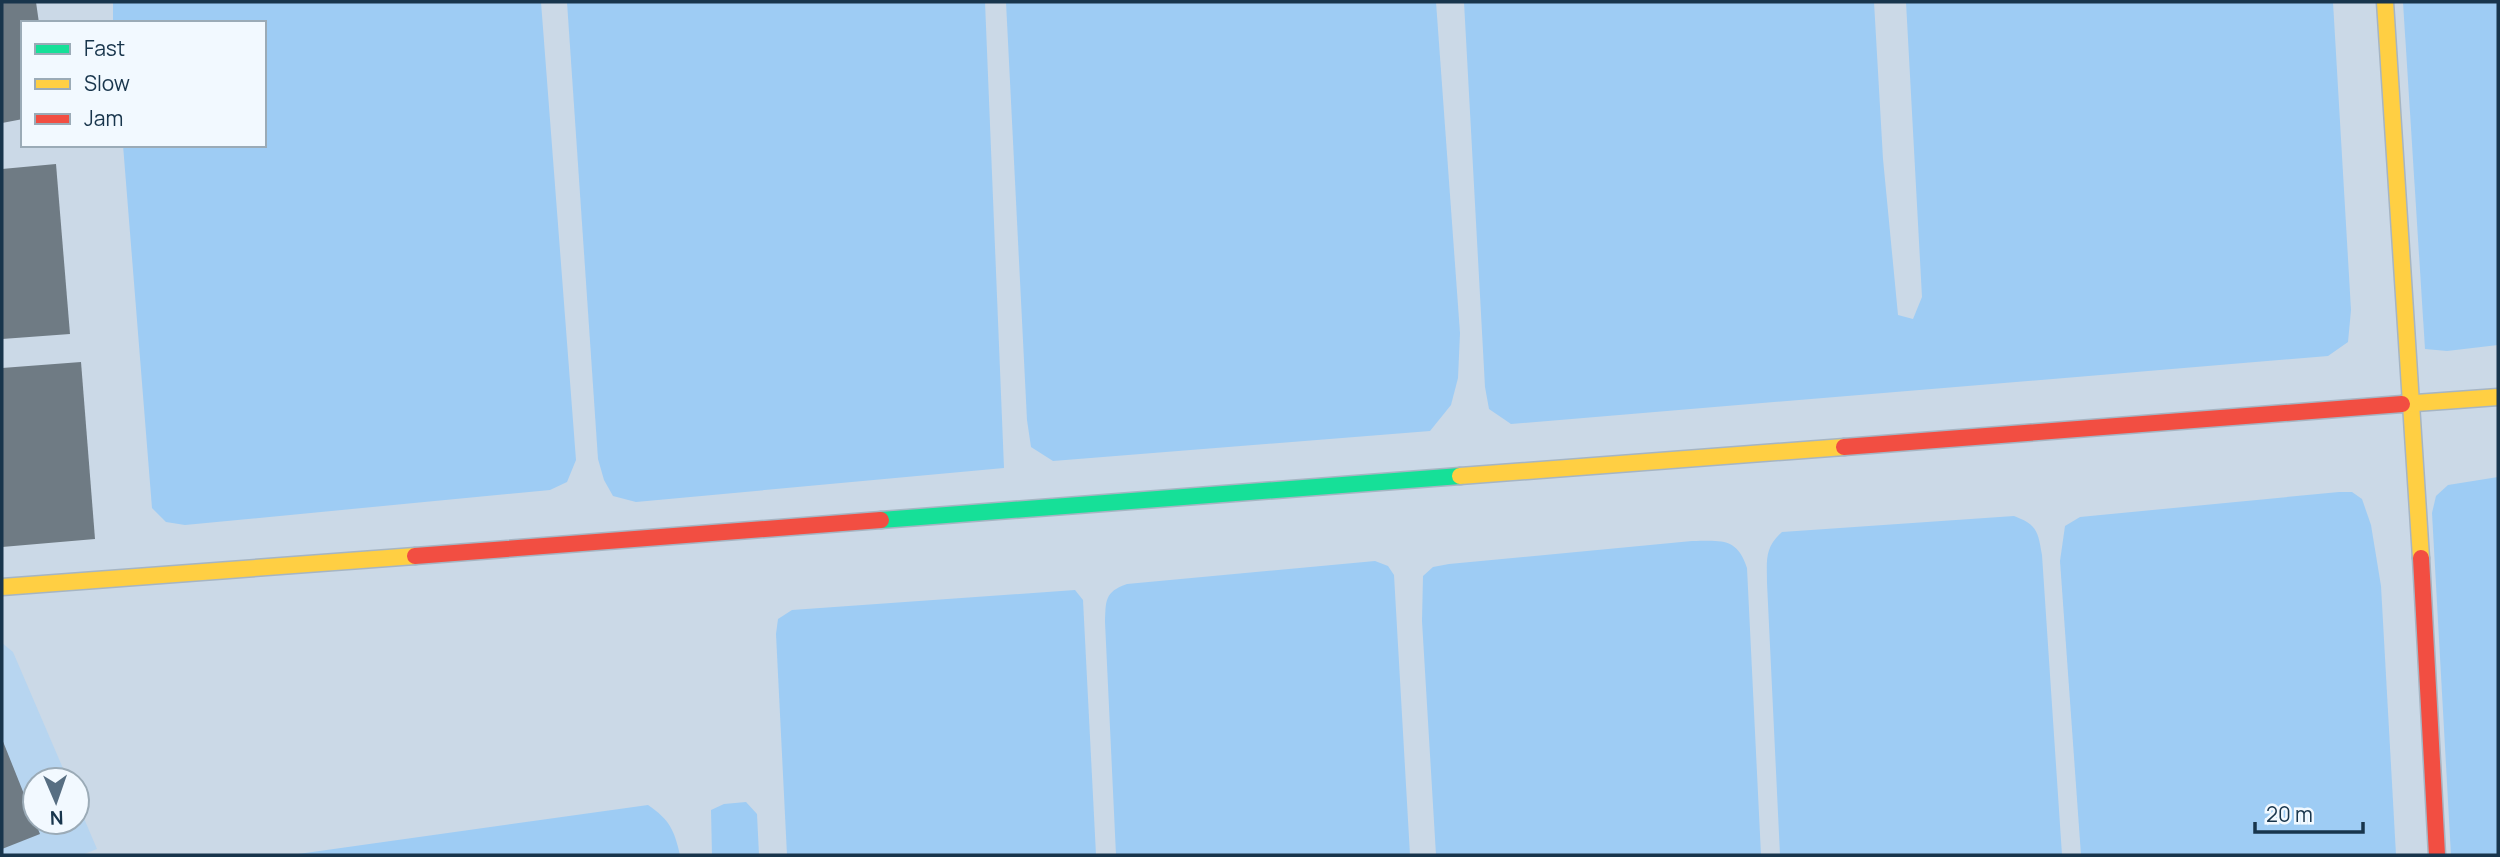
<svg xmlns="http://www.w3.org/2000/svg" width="2500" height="857" font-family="Manrope,sans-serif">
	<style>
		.built { fill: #b7d5f0 }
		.water { fill: #9eccf4 }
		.building { fill: #6f7b84 }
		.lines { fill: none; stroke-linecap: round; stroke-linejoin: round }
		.fast-casing { stroke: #a6b5c3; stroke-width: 19 }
		.slow-casing { stroke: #a6b5c3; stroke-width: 19 }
		.jam-casing { stroke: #a6b5c3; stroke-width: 19 }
		.fast { stroke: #16e098; stroke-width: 16 }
		.slow { stroke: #ffcf43; stroke-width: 16 }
		.jam { stroke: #f24e42; stroke-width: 16 }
	</style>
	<rect width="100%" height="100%" fill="#cbd9e7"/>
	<polygon class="built" points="2,643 13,652 68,780 35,780 35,822 77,822 77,802 97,849 82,855 2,855"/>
	<g class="water">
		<polygon points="113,2 541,2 576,460 567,482 550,490 185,525 166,522 152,508 123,145 264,145 264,23 113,23"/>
		<polygon points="567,2 985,2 1004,468 636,502 613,496 604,480 598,459"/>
		<polygon points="1006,2 1436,2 1460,333 1458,378 1451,405 1430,431 1053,461 1031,447 1027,420"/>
		<polygon points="1464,2 1874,2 1883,159 1898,315 1913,319 1922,297 1906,2 2333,2 2351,310 2348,342 2328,356 1511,424 1489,409 1485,387"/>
		<polygon points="2403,2 2498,2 2498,345 2447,351 2425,349"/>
		<polygon points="2498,477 2498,855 2451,855 2432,513 2436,496 2448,485"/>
		<polygon points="2339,492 2352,492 2362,499 2371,525 2381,586 2396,855 2081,855 2060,561 2065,526 2080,517"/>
		<path d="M2014,516C2038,525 2038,532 2042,555L2062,855H1780L1767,583C1767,561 1764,548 1782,532Z"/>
		<path d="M1692,541C1721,541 1737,537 1747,568L1761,855H1436L1422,621L1423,576L1433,567L1449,564Z"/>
		<path d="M1375,561L1388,566L1394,575L1410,855H1116L1105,622C1106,601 1104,592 1127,584Z"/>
		<polygon points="1075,590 1083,600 1096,855 787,855 776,634 778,619 792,610"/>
		<polygon points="746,802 757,814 759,855 712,855 711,810 724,804"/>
		<path d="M648,805C670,820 674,830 680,855H291Z"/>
	</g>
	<g class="building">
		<polygon points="2,2 36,2 39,23 23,23 23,119 2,123"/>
		<polygon points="56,164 70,334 2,339 2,169"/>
		<polygon points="81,362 95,539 2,547 2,368"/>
		<polygon points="2,739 40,834 2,849"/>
	</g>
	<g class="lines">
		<defs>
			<polyline id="fast" points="881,520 1460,476"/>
			<g id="slow">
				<polyline points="2385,2 2421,558"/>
				<polyline points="2402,404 2498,397"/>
				<polyline points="1460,476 1844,447"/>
				<polyline points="2,587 415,556"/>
			</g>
			<g id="jam">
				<polyline points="1844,447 2402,404"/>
				<polyline points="415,556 881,520"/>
				<polyline points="2421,558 2437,855"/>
			</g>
		</defs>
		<use href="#fast" class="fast-casing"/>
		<use href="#slow" class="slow-casing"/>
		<use href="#jam" class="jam-casing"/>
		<use href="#fast" class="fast"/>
		<use href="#slow" class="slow"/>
		<use href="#jam" class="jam"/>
	</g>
	<rect width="2500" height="857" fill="none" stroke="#18354c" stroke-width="7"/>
	<rect x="21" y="21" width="245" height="126" fill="#f2f9ff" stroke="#9babb7" stroke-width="2"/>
	<rect x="35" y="44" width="35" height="10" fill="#16e098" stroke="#9babb7" stroke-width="2"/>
	<text x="84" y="56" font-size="21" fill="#18354c">Fast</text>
	<rect x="35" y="79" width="35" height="10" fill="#ffcf43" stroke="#9babb7" stroke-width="2"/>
	<text x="84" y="91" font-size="21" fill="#18354c">Slow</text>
	<rect x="35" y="114" width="35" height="10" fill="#f24e42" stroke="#9babb7" stroke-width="2"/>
	<text x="84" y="126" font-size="21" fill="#18354c">Jam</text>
	<g transform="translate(56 801) rotate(178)"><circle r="33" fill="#f2f9ff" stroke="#9babb7" stroke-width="2"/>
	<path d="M0-5L12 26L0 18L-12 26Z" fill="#576e82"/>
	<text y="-10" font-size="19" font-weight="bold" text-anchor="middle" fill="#18354c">N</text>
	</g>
	<path d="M2255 822v10h108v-10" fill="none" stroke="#18354c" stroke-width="3.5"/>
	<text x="2266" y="822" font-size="21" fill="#18354c" stroke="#f2f9ff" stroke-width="5" paint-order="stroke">20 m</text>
</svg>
